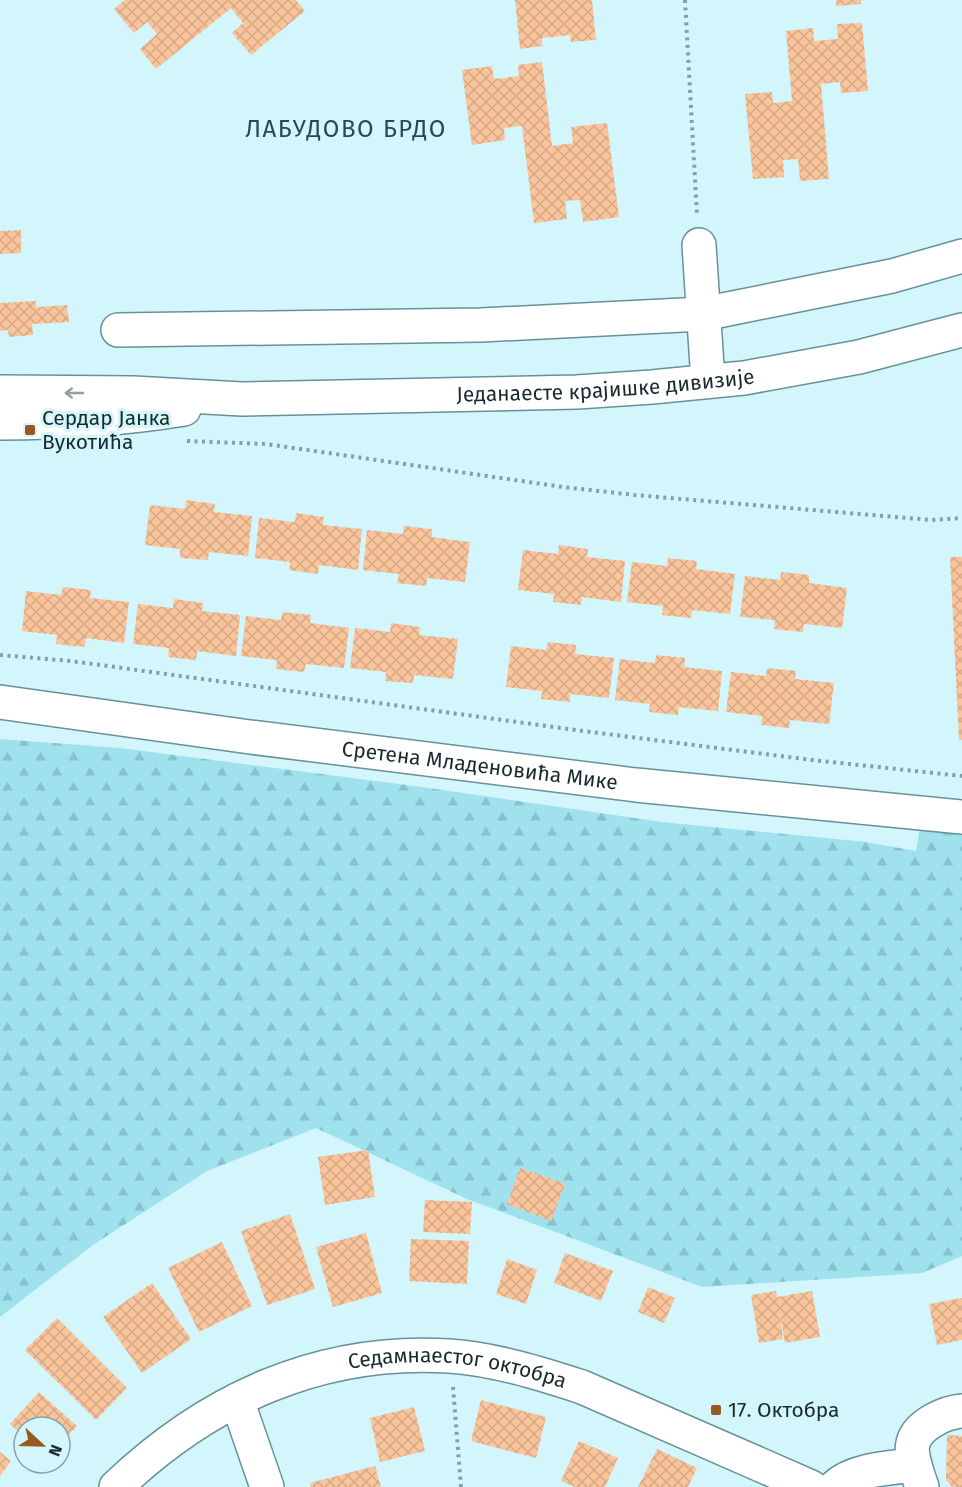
<svg xmlns="http://www.w3.org/2000/svg" width="962" height="1487" font-family="'Fira Sans',sans-serif">
	<style>
		.forest { fill: url(#forest-firs) }
		.building { fill: url(#building-cross-hatch) }
		.lines { fill: none; stroke-linecap: round; stroke-linejoin: round }
		.minor-casing { stroke: #679199; stroke-width: 36 }
		.path { stroke: #839fa3; stroke-width: 4; stroke-dasharray: 3 4.5; stroke-linecap: butt }
		.minor { stroke: #fff; stroke-width: 33 }
		.oneway { stroke: #989fa0 }
		.poi-dot { fill: #97591e; stroke: #d2f6fc; stroke-width: 2 }
		.labels { text-anchor: middle; stroke-width: 6; stroke-linejoin: round; paint-order: stroke }
		.street-label { font-size: 21px; fill: #192a2d; stroke: #d2f6fc }
		.poi-label { font-size: 21px; fill: #192a2d; stroke: #d2f6fc; text-anchor: start }
		.quarter-label { font-size: 24px; letter-spacing: 1.5px; fill: #224c52; stroke: #d2f6fc }
	</style>
	<defs>
		<pattern id="forest-firs" width="22" height="20" patternUnits="userSpaceOnUse" patternTransform="scale(1.5)"><rect width="22" height="20" fill="#9fe2ee"/><path d="M5 1l3.5 6h-7zM16 11l3.5 6h-7z" fill="#88c2cc"/></pattern>
		<pattern id="building-cross-hatch" width="8" height="8" patternUnits="userSpaceOnUse" patternTransform="scale(1.5)"><rect width="8" height="8" fill="#fac59c"/><path d="M0 0l8 8M0 8l8-8" fill="none" stroke="#d6a987"/></pattern>
	</defs>
	<rect width="100%" height="100%" fill="#d2f6fc"/>
	<polygon class="forest" points="0,739 120,748 422,787 662,822 866,842 916,851 920,828 962,830 962,1256 922,1273 702,1287 467,1199 316,1128 207,1171 93,1245 0,1317"/>
	<g class="building">
		<polygon points="125,0 296,0 305,11 251,55 232,33 243,23 231,8 156,69 140,49 157,34 147,22 134,33 114,9"/>
		<polygon points="515,0 592,0 596,40 571,42 570,35 542,38 542,46 520,49"/>
		<polygon points="836,0 861,0 861,4 836,6"/>
		<polygon points="862,23 868,91 841,93 840,82 821,84 829,179 800,181 798,159 783,160 784,177 753,179 745,94 772,92 773,103 792,101 786,31 813,28 814,41 838,39 837,24"/>
		<polygon points="542,62 552,146 573,143 571,127 607,123 619,217 583,222 580,200 565,201 567,219 534,223 522,126 504,128 505,140 472,145 462,70 492,66 494,79 519,76 518,65"/>
		<polygon points="21,230 21,253 0,254 0,231"/>
		<polygon points="36,301 36,307 67,305 69,322 32,324 33,335 9,337 8,330 0,331 0,303"/>
		<polygon points="186,500 215,504 214,512 252,516 248,556 209,552 208,560 180,558 180,549 145,545 150,505 185,509"/>
		<polygon points="296,513 324,517 323,525 362,529 358,570 319,565 318,574 289,570 290,562 255,558 259,518 295,522"/>
		<polygon points="404,526 432,529 432,537 470,542 465,582 427,578 426,586 397,583 399,574 363,570 367,530 403,534"/>
		<polygon points="559,545 588,549 587,557 625,561 621,602 582,597 581,605 553,602 554,594 518,590 523,550 558,554"/>
		<polygon points="950,557 962,557 962,740 959,740"/>
		<polygon points="668,558 697,561 696,569 735,574 730,614 692,610 691,618 662,615 663,606 627,602 632,562 667,566"/>
		<polygon points="781,572 809,575 809,583 847,588 842,628 804,624 803,632 774,629 775,620 740,617 745,576 780,580"/>
		<polygon points="63,587 91,590 90,598 129,602 124,643 86,638 85,647 56,644 57,635 22,631 26,591 61,595"/>
		<polygon points="174,599 203,603 202,611 240,615 236,656 197,651 196,660 168,657 169,648 133,644 138,604 173,608"/>
		<polygon points="282,612 311,615 310,623 349,628 344,668 306,664 304,672 276,669 277,660 241,656 246,616 281,620"/>
		<polygon points="391,623 420,627 419,635 458,639 453,679 414,675 413,683 385,681 386,672 350,668 355,628 390,632"/>
		<polygon points="548,642 576,645 575,654 614,658 609,698 570,694 570,702 541,699 542,691 506,687 511,646 546,650"/>
		<polygon points="656,655 685,658 684,667 722,671 718,711 679,707 678,715 649,712 650,704 615,700 620,659 655,663"/>
		<polygon points="767,668 796,671 795,679 834,683 829,724 790,720 789,728 761,725 762,716 726,712 731,672 766,676"/>
		<polygon points="368,1150 375,1197 325,1205 318,1157"/>
		<polygon points="520,1168 565,1184 551,1221 507,1204"/>
		<polygon points="425,1200 472,1202 470,1234 423,1232"/>
		<polygon points="290,1214 315,1289 267,1305 241,1231"/>
		<polygon points="366,1233 382,1293 333,1307 316,1247"/>
		<polygon points="411,1239 469,1241 467,1284 409,1281"/>
		<polygon points="222,1242 252,1306 199,1332 168,1268"/>
		<polygon points="565,1253 613,1271 601,1301 554,1283"/>
		<polygon points="507,1259 537,1270 526,1304 496,1294"/>
		<polygon points="152,1283 191,1339 142,1373 103,1317"/>
		<polygon points="648,1287 675,1298 664,1323 638,1312"/>
		<polygon points="776,1291 777,1297 812,1291 820,1337 785,1343 780,1313 783,1339 759,1343 751,1295"/>
		<polygon points="962,1298 962,1340 937,1345 929,1304"/>
		<polygon points="57,1318 127,1388 96,1420 25,1350"/>
		<polygon points="39,1392 77,1426 60,1445 60,1427 24,1427 24,1437 10,1424"/>
		<polygon points="481,1400 546,1417 536,1458 471,1441"/>
		<polygon points="414,1407 425,1451 380,1462 370,1418"/>
		<polygon points="947,1435 962,1436 962,1487 952,1487 946,1480"/>
		<polygon points="579,1441 618,1458 605,1487 575,1487 561,1481"/>
		<polygon points="657,1449 697,1468 688,1487 638,1487"/>
		<polygon points="0,1452 11,1461 0,1476"/>
		<polygon points="375,1466 381,1487 311,1487 310,1483"/>
	</g>
	<g class="lines">
		<defs>
			<g id="minor">
				<polyline points="699,245 708,381"/>
				<polyline points="118,330 481,325 703,314 892,276 962,256"/>
				<path id="s1" d="M0,392L133,393L242,399L577,392L652,387L744,378L859,357L962,330"/>
				<path d="M0,423C62,423 123,419 184,409"/>
				<path id="s2" d="M0,702L250,737L636,785L962,817"/>
				<polyline points="237,1400 267,1487"/>
				<path id="s3" d="M116,1487C208,1399 320,1348 449,1356C494,1359 539,1373 582,1387L811,1487"/>
				<path d="M835,1487C853,1469 890,1468 915,1465"/>
				<path d="M922,1487C912,1457 902,1438 934,1420C943,1415 952,1412 962,1411"/>
			</g>
		</defs>
		<use href="#minor" class="minor-casing"/>
		<g class="path">
			<polyline points="685,0 697,215"/>
			<polyline points="187,441 266,444 563,487 635,495 931,520 962,518"/>
			<polyline points="0,655 71,661 583,731 812,760 962,776"/>
			<polyline points="453,1387 461,1487"/>
		</g>
		<use href="#minor" class="minor"/>
	</g>
	<defs><path id="oneway-shaft" d="M-6 0H5M1.5-3L5.5 0L1.5 3" fill="none" stroke-width="1.6" stroke-linecap="round" stroke-linejoin="round" transform="scale(1.5)"/></defs>
	<use class="oneway" href="#oneway-shaft" transform="translate(74 393) rotate(180)"/>
	<g class="poi-dot">
		<rect x="24" y="424" width="12" height="12" rx="3"/>
		<rect x="710" y="1404" width="12" height="12" rx="3"/>
	</g>
	<g class="labels">
		<g class="street-label">
			<text dy="7" stroke="none"><textPath href="#s1" startOffset="606">Једанаесте крајишке дивизије</textPath></text>
			<text dy="7" stroke="none"><textPath href="#s2" startOffset="484">Сретена Младеновића Мике</textPath></text>
			<text dy="7" stroke="none"><textPath href="#s3" startOffset="378">Седамнаестог октобра</textPath></text>
		</g>
		<g class="poi-label">
			<text x="42" y="425">Сердар Јанка<tspan x="42" dy="24">Вукотића</tspan></text>
			<text x="728" y="1417">17. Октобра</text>
		</g>
		<g class="quarter-label">
			<text x="346" y="137">ЛАБУДОВО БРДО</text>
		</g>
	</g>
	<g transform="translate(42 1445) rotate(112)"><circle r="28" fill="#d2f6fc" stroke="#88a4a9" stroke-width="1.5"/>
	<path d="M0-4.5L10 22L0 15L-10 22Z" fill="#97591e"/>
	<text y="-9" font-size="16" font-weight="bold" text-anchor="middle" fill="#192a2d">N</text>
	</g>
</svg>
